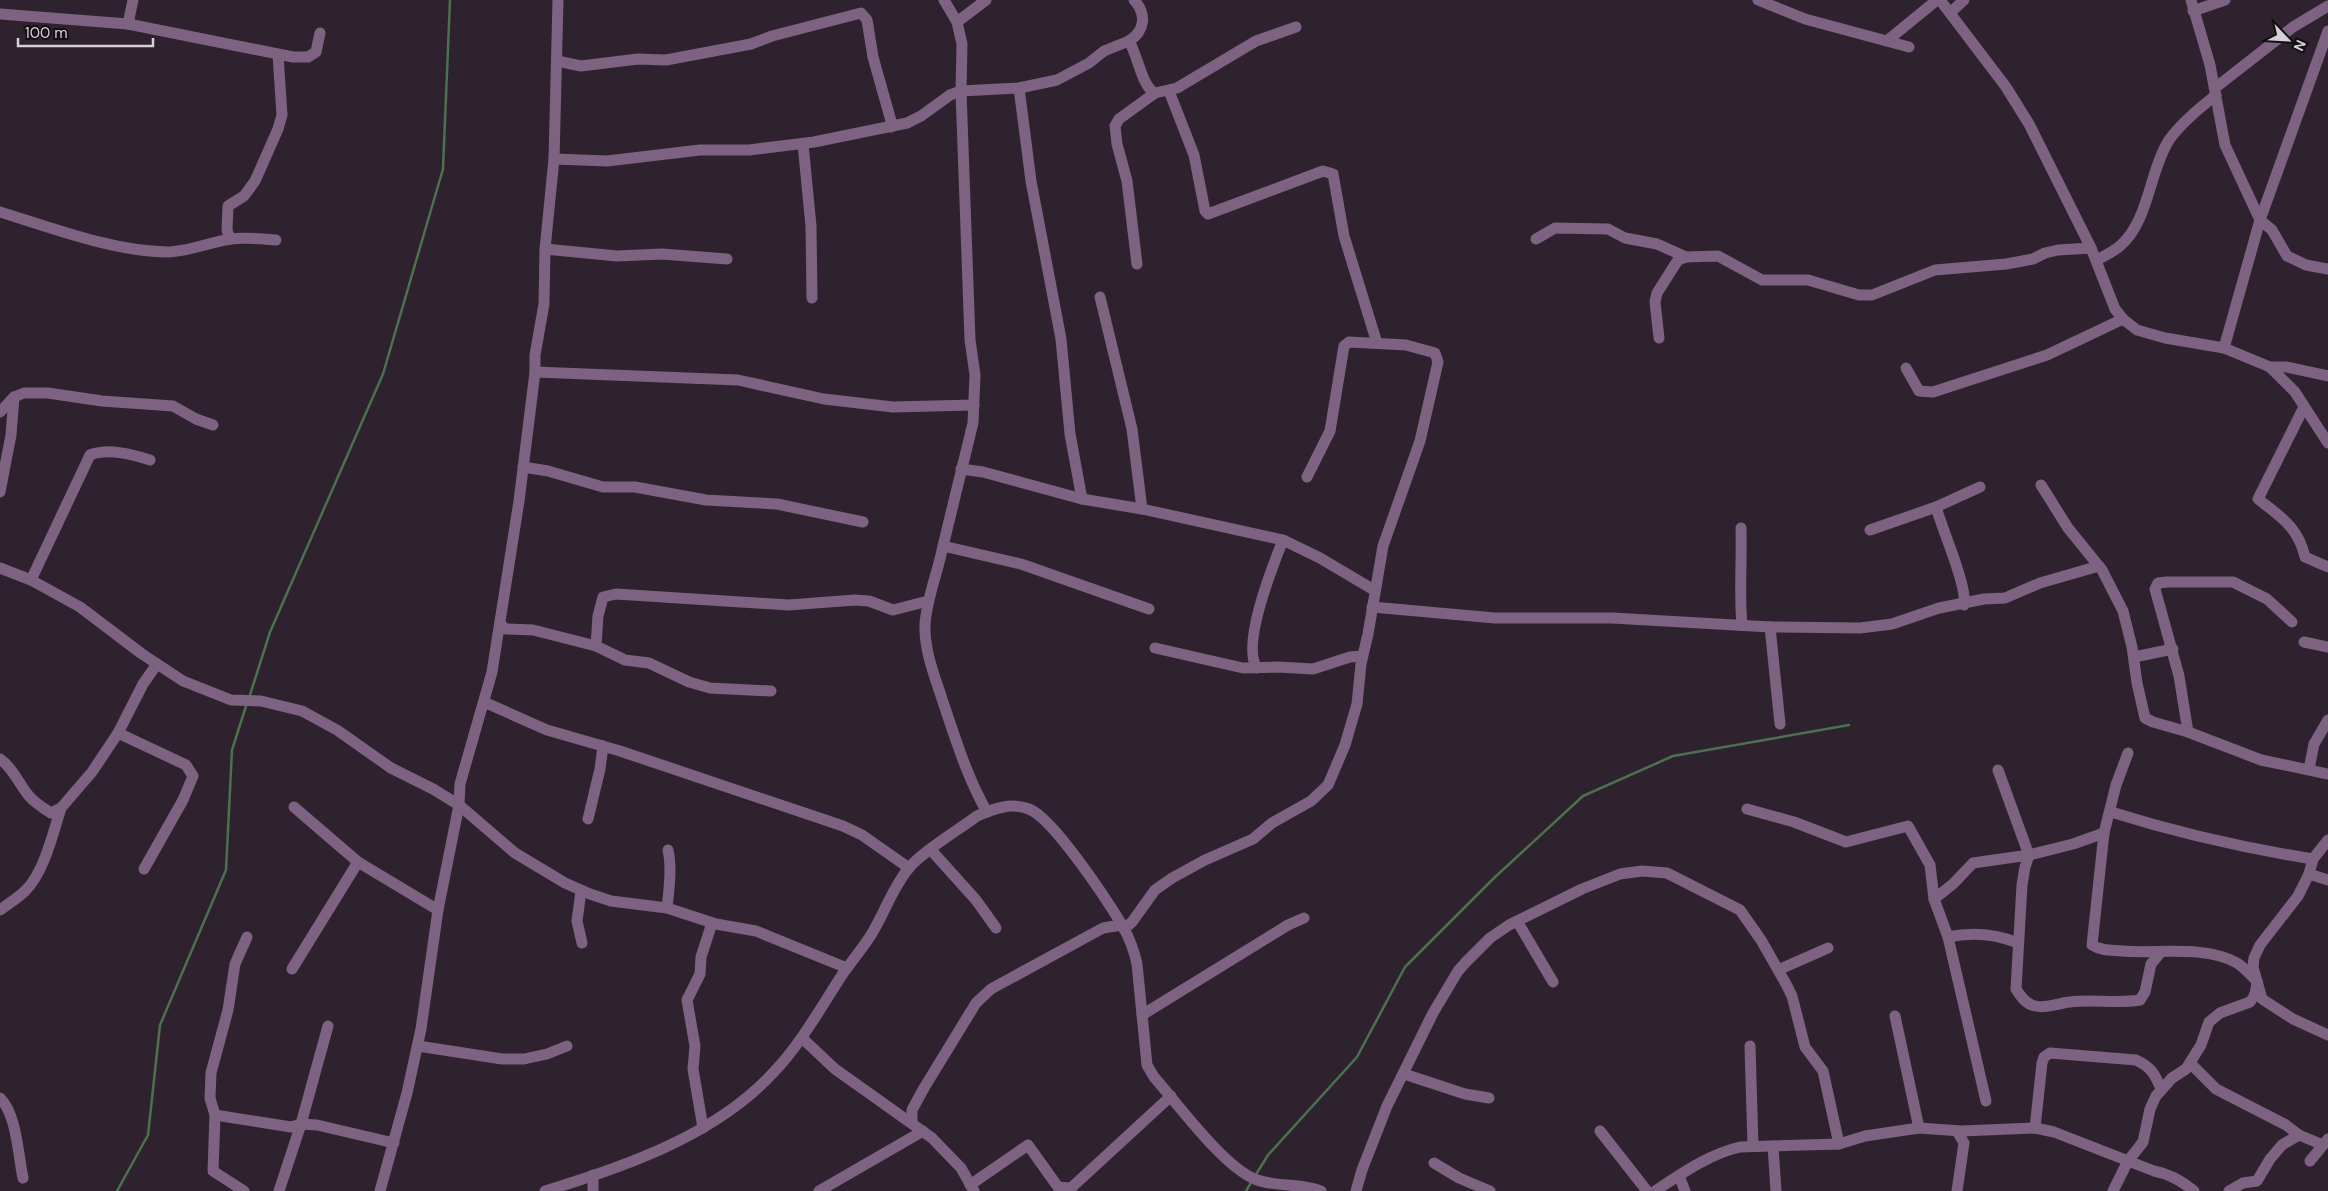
<svg xmlns="http://www.w3.org/2000/svg" width="2328" height="1191" font-family="'DM Sans',sans-serif">
	<style>
		.lines { fill: none; stroke-linecap: round; stroke-linejoin: round }
		.stream { stroke: #4b714e; stroke-width: 2.5 }
		.minor { stroke: #7e6281; stroke-width: 11 }
	</style>
	<rect width="100%" height="100%" fill="#2e222f"/>
	<g class="lines">
		<g class="stream">
			<polyline points="249,698 270,632 383,374 443,169 450,0"/>
			<polyline points="1255,1176 1268,1155 1357,1057 1405,967 1494,878 1583,796 1673,756 1849,725"/>
			<polyline points="117,1191 148,1135 160,1025 226,870 232,750 247,703"/>
			<polyline points="1246,1191 1252,1181"/>
		</g>
		<g class="minor">
			<polyline points="1758,0 1805,19 1909,47"/>
			<polyline points="1940,0 2006,87 2029,124 2091,248 2115,309 2123,319 2137,330 2165,338 2224,348 2270,367 2295,392 2328,443"/>
			<polyline points="2191,0 2210,65 2225,145 2260,220 2272,230 2287,256 2306,265 2328,269"/>
			<polyline points="2193,11 2225,0"/>
			<polyline points="1950,13 1964,0"/>
			<polyline points="0,14 128,24 293,57 308,57 316,52 320,33"/>
			<polyline points="957,22 986,0"/>
			<polyline points="128,24 133,0"/>
			<polyline points="1888,40 1937,0"/>
			<path d="M1129,41C1145,31 1147,14 1134,0"/>
			<polyline points="557,61 581,66 638,59 666,60 751,44 772,36 861,13 867,20 873,57 891,121 891,127"/>
			<polyline points="1019,88 1031,181 1061,339 1070,434 1082,499"/>
			<polyline points="2215,88 2293,27 2328,6"/>
			<polyline points="1169,91 1194,155 1205,211 1208,214 1323,171 1333,174 1344,236 1377,343"/>
			<polyline points="803,144 811,226 812,298"/>
			<path d="M554,159L607,161L700,150H749L814,142L907,123L921,116L950,95L961,91L1019,88L1057,80L1089,63L1104,51L1129,41C1138,56 1142,87 1155,93L1177,88L1256,41L1296,27"/>
			<path d="M0,212C52,228 112,251 167,252C188,252 210,242 231,239C246,237 261,239 276,240"/>
			<polyline points="230,239 227,230 228,206 244,196 255,181 278,129 282,115 278,55"/>
			<polyline points="1536,239 1555,228 1608,229 1625,238 1657,244 1686,257"/>
			<polyline points="545,249 617,256 662,254 727,259"/>
			<path d="M2097,260C2104,256 2113,252 2120,246C2149,221 2149,172 2169,140C2181,123 2200,108 2216,95"/>
			<polyline points="1137,264 1127,181 1117,144 1115,126 1119,119 1155,93"/>
			<polyline points="1100,297 1132,429 1142,509"/>
			<polyline points="1659,338 1655,302 1657,293 1678,260 1686,257 1718,256 1762,280 1808,280 1859,295 1872,295 1935,270 2006,264 2033,259 2045,253 2058,250 2091,248"/>
			<polyline points="2224,348 2260,220 2328,31"/>
			<polyline points="2270,367 2287,367 2328,376"/>
			<polyline points="1906,368 1919,391 1933,392 2047,355 2123,319"/>
			<polyline points="535,372 738,380 824,399 893,407 974,405"/>
			<path d="M2304,407L2258,499C2281,517 2298,527 2305,557L2328,567"/>
			<polyline points="0,412 14,397 24,393 48,393 102,401 173,406 196,419 213,425"/>
			<polyline points="523,467 548,471 603,487 635,487 706,500 777,504 863,522"/>
			<polyline points="961,469 983,472 1082,499 1142,509 1283,540 1320,558 1374,590"/>
			<polyline points="2041,485 2068,528 2102,570 2123,611 2132,647 2137,683 2145,718 2153,722 2188,732"/>
			<polyline points="0,492 11,435 14,397"/>
			<path d="M1936,507C1942,529 1968,588 1964,605"/>
			<path d="M1741,528C1742,560 1739,593 1742,625"/>
			<polyline points="1870,530 1936,507 1980,487"/>
			<polyline points="943,546 973,423 975,375 970,340 961,91 962,44 957,22 944,0"/>
			<polyline points="0,568 31,580 80,607 142,654 183,681 231,700 261,701 302,711 337,730 391,768 433,789 459,805 515,853 565,883 590,894 611,901 667,908 716,924 756,931 847,968"/>
			<path d="M31,580L90,455C108,448 131,454 150,460"/>
			<polyline points="1372,607 1495,618 1612,618 1770,627 1860,628 1892,624 1939,608 1984,599 2005,598 2040,583 2099,566"/>
			<polyline points="2292,622 2267,599 2233,582 2167,582 2158,583 2155,589 2179,676 2188,732 2261,760 2328,774"/>
			<polyline points="500,624 506,629 533,630 596,646 625,660 649,663 689,682 710,688 771,691"/>
			<polyline points="1770,627 1780,724"/>
			<polyline points="2304,642 2328,647"/>
			<polyline points="596,646 598,616 603,597 616,594 789,605 855,600 869,601 893,610 928,601"/>
			<polyline points="1155,648 1243,668 1278,667 1313,669 1350,657 1362,656"/>
			<polyline points="2134,657 2173,649"/>
			<path d="M1257,668C1241,645 1273,565 1283,540"/>
			<polyline points="484,702 547,730 620,751 843,826 862,835 909,868"/>
			<polyline points="118,733 186,765 193,776 183,800 144,869"/>
			<path d="M2128,753L2116,785L2104,833L2092,945C2101,951 2112,950 2122,951C2156,954 2206,945 2237,963C2244,967 2250,975 2257,981"/>
			<path d="M0,759C13,768 19,784 29,796C35,803 43,808 51,813L61,808L92,772L118,733L143,684L157,664"/>
			<polyline points="2309,769 2314,744 2328,720"/>
			<polyline points="1998,770 2029,855 2073,844 2104,833"/>
			<polyline points="294,807 358,862 438,910"/>
			<path d="M1747,809L1794,822L1846,842L1908,826L1930,865L1934,899L1948,937C1972,932 1995,934 2018,943"/>
			<path d="M987,812C967,777 956,740 943,702C935,677 924,651 925,624C927,597 938,572 943,546L1021,564L1149,609"/>
			<path d="M2111,812C2178,833 2244,848 2313,859"/>
			<polyline points="588,819 600,769 603,746"/>
			<polyline points="2328,840 2313,859 2309,874 2298,896 2260,945 2254,958 2253,967 2262,999 2293,1019 2328,1035"/>
			<polyline points="931,850 976,900 996,928"/>
			<polyline points="2309,874 2328,880"/>
			<polyline points="581,891 577,921 582,943"/>
			<path d="M1934,899L1953,884L1973,863L2029,855L2025,867L2022,885L2016,989C2021,997 2026,1004 2035,1006C2048,1009 2058,1003 2070,1002C2093,999 2116,1004 2140,1000L2145,992L2151,964L2161,952"/>
			<path d="M667,908C669,890 672,867 668,850"/>
			<path d="M0,910C8,904 18,898 25,891C44,873 53,833 61,808"/>
			<polyline points="1517,921 1553,982"/>
			<polyline points="1124,929 1132,922 1155,890 1172,878 1205,860 1253,839 1272,823 1311,801 1328,785 1345,745 1357,704 1361,664 1368,634 1383,546 1420,441 1438,362 1435,353 1406,345 1349,342 1344,346 1330,431 1307,477"/>
			<polyline points="1948,937 1986,1101"/>
			<polyline points="292,969 358,862"/>
			<polyline points="1778,970 1828,948"/>
			<polyline points="1142,1015 1288,925 1304,918"/>
			<polyline points="1895,1016 1919,1128"/>
			<polyline points="802,1038 835,1069 932,1138 961,1168 974,1191"/>
			<polyline points="418,1046 502,1059 524,1059 547,1054 567,1046"/>
			<polyline points="1750,1046 1753,1146"/>
			<polyline points="2190,1063 2216,1089 2286,1125 2299,1135"/>
			<polyline points="1404,1074 1465,1094 1489,1098"/>
			<path d="M0,1098C17,1115 18,1155 23,1178"/>
			<polyline points="215,1115 291,1127 301,1124 317,1125 394,1143"/>
			<polyline points="912,1122 912,1110 924,1088 976,1003 991,989 1103,928 1122,925"/>
			<polyline points="703,1128 693,1069 695,1046 687,1000 700,974 701,957 712,923"/>
			<path d="M2035,1128L2042,1063L2044,1057L2050,1053L2136,1060C2151,1067 2155,1074 2161,1089"/>
			<polyline points="1600,1131 1647,1191"/>
			<polyline points="1773,1146 1776,1191"/>
			<polyline points="2310,1161 2328,1139"/>
			<polyline points="1434,1163 1459,1178 1490,1191"/>
			<polyline points="593,1175 593,1191"/>
			<polyline points="1679,1176 1685,1191"/>
			<polyline points="970,1185 1028,1145 1058,1187 1071,1188 1171,1096"/>
			<polyline points="244,1191 213,1171 215,1115 210,1098 211,1073 228,1010 235,964 247,937"/>
			<polyline points="279,1191 301,1124 328,1026"/>
			<polyline points="380,1191 407,1093 421,1029 438,910 459,805 460,784 492,672 519,501 535,372 535,355 544,304 545,249 554,159 558,0"/>
			<path d="M545,1191C624,1167 714,1136 772,1074C800,1045 820,1009 842,975C851,962 862,949 871,935C884,914 892,889 908,869C923,851 957,831 977,816C993,809 1011,802 1029,809C1053,818 1107,900 1122,925C1129,937 1134,950 1137,964L1147,1065L1154,1077C1178,1104 1224,1168 1257,1180C1277,1187 1301,1183 1321,1191"/>
			<polyline points="819,1191 923,1131"/>
			<polyline points="1356,1191 1362,1170 1387,1106 1433,1013 1458,971 1466,962 1490,938 1509,925 1582,889 1620,874 1642,871 1667,873 1740,910 1761,940 1786,984 1792,996 1805,1047 1823,1071 1839,1144"/>
			<path d="M1655,1191C1681,1174 1709,1154 1740,1147L1839,1144L1865,1136L1919,1128L1961,1131L2035,1128L2054,1132L2154,1171C2170,1174 2182,1181 2194,1191"/>
			<polyline points="1957,1191 1964,1143 1957,1131"/>
			<path d="M2113,1191L2128,1161L2143,1142L2150,1109L2156,1096L2172,1078L2186,1069L2201,1045L2209,1022L2220,1013L2250,1002C2256,995 2256,990 2257,981"/>
			<polyline points="2229,1191 2243,1183 2257,1181 2270,1159 2282,1145 2299,1135 2323,1145"/>
		</g>
	</g>
	<g transform="translate(2288 40) rotate(115)" stroke="#130e14" stroke-width="4" paint-order="stroke">
	<path d="M0-4L9 19L0 12L-9 19Z" fill="#d7d0d8"/>
	<text y="-8" font-size="14" font-weight="bold" text-anchor="middle" fill="#d7d0d8">N</text>
	</g>
	<path d="M18 38v8h135v-8" fill="none" stroke="#d7d0d8" stroke-width="2.5"/>
	<text x="25" y="38" font-size="15" fill="#d7d0d8" stroke="#130e14" stroke-width="4" paint-order="stroke">100 m</text>
</svg>
